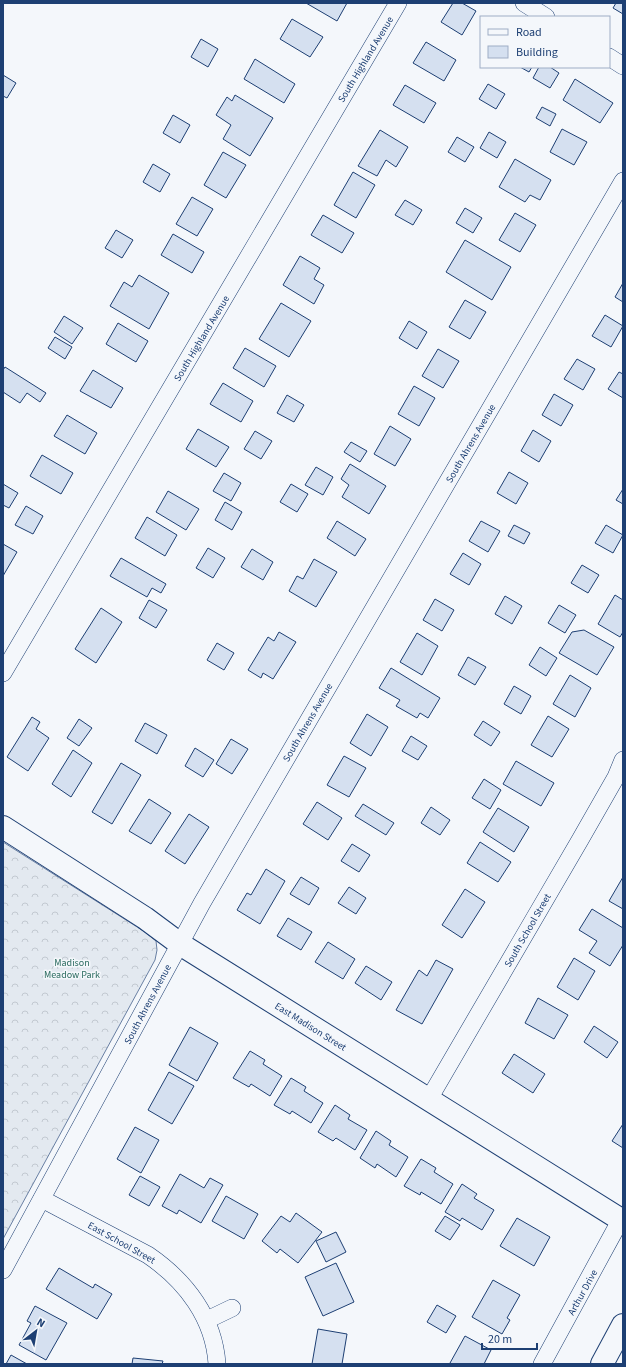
<svg xmlns="http://www.w3.org/2000/svg" width="626" height="1367" font-family="'Source Sans 3',sans-serif">
	<style>
		.forest { fill: url(#forest-crowns); stroke: #687fa3 }
		.building { fill: #d5e0f0; stroke: #1d3f73 }
		.lines { fill: none; stroke-linecap: round; stroke-linejoin: round }
		.street-casing { stroke: #1d3f73; stroke-width: 18 }
		.secondary-casing { stroke: #1d3f73; stroke-width: 24 }
		.street { stroke: #f4f7fb; stroke-width: 17 }
		.secondary { stroke: #f4f7fb; stroke-width: 22 }
		.labels { text-anchor: middle; stroke-width: 3; stroke-linejoin: round; paint-order: stroke }
		.street-label { font-size: 10px; fill: #1d3f73; stroke: #f4f7fb }
		.park-label { font-size: 10px; fill: #2c6c60; stroke: #f4f7fb }
	</style>
	<defs>
		<pattern id="forest-crowns" width="20" height="18" patternUnits="userSpaceOnUse"><rect width="20" height="18" fill="#e3e9f0"/><path d="M2 6a3 3 0 1 1 6 0M12 15a3 3 0 1 1 6 0" fill="none" stroke="#c2c9d1"/></pattern>
	</defs>
	<rect width="100%" height="100%" fill="#f4f7fb"/>
	<polygon class="forest" points="3,842 145,932 156,941 157,950 155,960 3,1239"/>
	<g class="building">
		<polygon points="306,3 347,3 337,21"/>
		<polygon points="453,3 462,3 476,11 462,35 441,22"/>
		<polygon points="616,3 623,3 623,14 613,8"/>
		<polygon points="292,19 323,37 310,57 280,39"/>
		<polygon points="201,39 218,49 208,67 191,57"/>
		<polygon points="426,42 456,60 444,81 413,63"/>
		<polygon points="255,59 295,84 284,103 244,79"/>
		<polygon points="520,67 532,67 529,72"/>
		<polygon points="539,67 550,67 559,73 550,88 533,78"/>
		<polygon points="3,75 16,83 7,98 3,96"/>
		<polygon points="575,79 613,103 600,123 563,100"/>
		<polygon points="488,84 505,94 496,109 479,99"/>
		<polygon points="405,85 436,103 424,123 393,105"/>
		<polygon points="235,95 273,118 250,156 223,139 231,125 216,115 227,97 232,101"/>
		<polygon points="542,107 556,114 550,126 536,118"/>
		<polygon points="173,115 190,125 180,143 163,133"/>
		<polygon points="562,129 587,142 574,165 550,152"/>
		<polygon points="380,130 408,147 396,167 386,160 377,176 358,166"/>
		<polygon points="489,132 506,142 497,158 480,148"/>
		<polygon points="457,137 474,147 465,162 448,152"/>
		<polygon points="223,152 246,165 226,198 204,185"/>
		<polygon points="515,159 551,180 540,200 530,195 525,202 499,187"/>
		<polygon points="153,164 170,174 160,192 143,182"/>
		<polygon points="353,172 375,185 356,218 334,205"/>
		<polygon points="192,197 213,209 197,236 176,224"/>
		<polygon points="405,200 422,210 413,225 395,215"/>
		<polygon points="465,208 482,218 473,233 456,223"/>
		<polygon points="515,213 536,225 520,252 499,240"/>
		<polygon points="323,215 354,233 342,253 311,235"/>
		<polygon points="116,230 133,240 122,258 105,248"/>
		<polygon points="173,234 204,252 192,273 161,255"/>
		<polygon points="465,240 511,267 492,300 446,272"/>
		<polygon points="300,256 320,268 314,279 324,285 314,304 283,285"/>
		<polygon points="139,275 169,293 149,329 110,306 124,282 132,287"/>
		<polygon points="623,283 623,302 615,297"/>
		<polygon points="465,300 486,312 470,339 449,327"/>
		<polygon points="281,303 311,321 289,357 259,339"/>
		<polygon points="605,315 623,326 611,347 592,336"/>
		<polygon points="64,316 83,328 72,344 54,332"/>
		<polygon points="409,321 427,332 417,349 399,338"/>
		<polygon points="118,323 148,341 136,362 106,344"/>
		<polygon points="55,337 72,347 65,359 48,348"/>
		<polygon points="245,348 276,366 264,387 233,368"/>
		<polygon points="438,349 459,361 443,388 422,376"/>
		<polygon points="577,359 595,369 583,390 564,379"/>
		<polygon points="5,367 46,393 40,402 27,393 20,403 3,392 3,370"/>
		<polygon points="93,370 123,388 111,408 80,391"/>
		<polygon points="619,372 623,374 623,398 608,389"/>
		<polygon points="223,383 253,401 241,422 210,404"/>
		<polygon points="414,386 435,398 419,426 398,414"/>
		<polygon points="554,394 573,405 561,426 542,415"/>
		<polygon points="287,395 304,405 294,422 277,413"/>
		<polygon points="67,415 97,433 85,454 54,436"/>
		<polygon points="390,426 411,439 395,466 374,454"/>
		<polygon points="198,429 229,447 216,467 186,449"/>
		<polygon points="533,430 551,441 539,462 521,451"/>
		<polygon points="255,431 272,441 261,459 244,449"/>
		<polygon points="351,442 367,451 360,462 344,452"/>
		<polygon points="42,455 73,473 61,494 30,476"/>
		<polygon points="350,464 386,486 369,514 342,497 349,485 341,479"/>
		<polygon points="316,467 333,477 323,495 305,485"/>
		<polygon points="509,472 528,483 516,504 497,493"/>
		<polygon points="224,473 241,483 231,501 213,491"/>
		<polygon points="3,484 18,493 9,508 3,505"/>
		<polygon points="291,484 308,494 297,512 280,502"/>
		<polygon points="623,489 623,504 616,500"/>
		<polygon points="168,491 199,509 186,530 156,512"/>
		<polygon points="225,502 242,512 232,530 215,520"/>
		<polygon points="26,506 43,516 33,534 15,525"/>
		<polygon points="147,517 177,535 165,556 135,538"/>
		<polygon points="337,521 366,539 355,556 327,538"/>
		<polygon points="481,521 500,531 488,552 469,541"/>
		<polygon points="514,525 530,533 524,544 508,536"/>
		<polygon points="606,525 623,535 613,553 595,543"/>
		<polygon points="3,544 17,552 3,576"/>
		<polygon points="208,548 225,558 213,578 196,568"/>
		<polygon points="252,549 273,562 263,580 241,567"/>
		<polygon points="463,553 481,564 469,585 450,574"/>
		<polygon points="121,558 166,584 161,593 152,588 147,597 110,576"/>
		<polygon points="314,559 337,572 316,607 289,591 297,576 303,579"/>
		<polygon points="582,565 599,575 588,593 571,583"/>
		<polygon points="615,595 623,600 623,632 620,637 598,624"/>
		<polygon points="505,596 522,606 512,624 495,614"/>
		<polygon points="435,599 454,610 442,631 423,620"/>
		<polygon points="149,600 167,610 156,628 139,618"/>
		<polygon points="559,605 576,615 565,633 548,623"/>
		<polygon points="101,608 122,622 96,663 75,649"/>
		<polygon points="584,630 614,647 597,675 559,653 572,632"/>
		<polygon points="279,632 296,642 273,679 263,673 261,678 248,670 268,637 274,641"/>
		<polygon points="417,633 438,646 422,675 400,662"/>
		<polygon points="217,643 234,653 224,670 207,660"/>
		<polygon points="540,647 557,658 546,676 529,665"/>
		<polygon points="468,657 486,667 475,685 458,675"/>
		<polygon points="391,668 440,698 428,718 420,713 417,718 396,706 400,700 379,688"/>
		<polygon points="570,675 591,688 575,717 553,704"/>
		<polygon points="514,686 531,696 521,714 504,704"/>
		<polygon points="367,714 388,727 371,756 350,743"/>
		<polygon points="548,716 569,729 552,757 531,745"/>
		<polygon points="32,717 40,722 36,729 49,738 28,771 7,757"/>
		<polygon points="79,719 92,728 79,746 67,738"/>
		<polygon points="483,721 500,732 491,746 474,735"/>
		<polygon points="145,723 167,735 157,754 135,741"/>
		<polygon points="411,736 427,746 418,760 402,751"/>
		<polygon points="231,739 248,749 232,774 216,764"/>
		<polygon points="195,748 214,760 203,777 185,766"/>
		<polygon points="73,750 92,763 71,797 52,784"/>
		<polygon points="344,756 366,768 349,797 327,785"/>
		<polygon points="516,761 554,783 541,806 503,784"/>
		<polygon points="121,763 141,775 112,824 92,812"/>
		<polygon points="484,779 501,790 490,809 472,798"/>
		<polygon points="149,799 171,813 151,844 129,831"/>
		<polygon points="317,802 342,818 328,840 303,824"/>
		<polygon points="363,804 394,823 386,835 355,816"/>
		<polygon points="431,807 450,820 440,835 421,823"/>
		<polygon points="498,808 529,827 514,852 483,832"/>
		<polygon points="189,814 209,827 185,864 165,851"/>
		<polygon points="480,842 511,862 498,882 467,863"/>
		<polygon points="352,844 370,855 359,872 341,861"/>
		<polygon points="266,869 285,881 260,924 237,910 247,893 251,895"/>
		<polygon points="301,877 319,888 309,905 290,894"/>
		<polygon points="623,877 623,909 609,901"/>
		<polygon points="349,887 366,898 356,914 338,903"/>
		<polygon points="465,889 485,902 462,938 442,925"/>
		<polygon points="592,909 623,928 623,945 610,966 589,953 597,941 579,930"/>
		<polygon points="288,918 312,932 301,950 277,936"/>
		<polygon points="328,942 355,959 343,979 315,962"/>
		<polygon points="574,958 595,971 578,1000 557,987"/>
		<polygon points="436,960 453,969 422,1024 396,1010 419,970 427,976"/>
		<polygon points="366,966 392,982 381,1000 355,983"/>
		<polygon points="538,998 568,1015 554,1039 525,1023"/>
		<polygon points="594,1026 618,1042 607,1058 584,1042"/>
		<polygon points="190,1027 218,1043 197,1081 169,1065"/>
		<polygon points="250,1051 265,1060 263,1064 282,1076 270,1096 251,1084 249,1087 233,1078"/>
		<polygon points="514,1054 545,1074 533,1093 502,1073"/>
		<polygon points="169,1072 194,1086 172,1124 148,1110"/>
		<polygon points="291,1078 306,1087 304,1091 323,1103 311,1123 292,1111 290,1114 274,1105"/>
		<polygon points="335,1105 350,1115 348,1119 367,1130 355,1150 336,1138 333,1141 318,1132"/>
		<polygon points="623,1124 623,1148 612,1141"/>
		<polygon points="135,1127 159,1140 141,1173 117,1159"/>
		<polygon points="376,1131 391,1141 389,1145 408,1157 396,1177 377,1164 375,1168 360,1158"/>
		<polygon points="421,1159 436,1168 434,1172 453,1184 441,1204 421,1192 420,1195 404,1186"/>
		<polygon points="180,1174 204,1188 210,1178 223,1185 201,1223 179,1210 177,1214 162,1206"/>
		<polygon points="140,1176 160,1187 149,1206 129,1195"/>
		<polygon points="462,1184 477,1194 474,1198 494,1210 482,1230 462,1218 460,1221 445,1212"/>
		<polygon points="226,1196 258,1214 244,1239 212,1221"/>
		<polygon points="296,1213 322,1232 298,1263 280,1249 277,1253 262,1241 281,1216 290,1222"/>
		<polygon points="445,1216 460,1225 450,1240 435,1231"/>
		<polygon points="517,1218 550,1237 534,1266 500,1246"/>
		<polygon points="336,1232 346,1252 326,1262 316,1241"/>
		<polygon points="336,1263 354,1302 323,1316 305,1277"/>
		<polygon points="59,1268 93,1288 95,1284 112,1294 97,1319 46,1289"/>
		<polygon points="493,1280 520,1295 507,1318 510,1320 502,1334 472,1317"/>
		<polygon points="437,1305 456,1316 446,1333 427,1322"/>
		<polygon points="35,1306 67,1323 46,1360 19,1345 31,1323 27,1321"/>
		<polygon points="318,1329 347,1334 342,1364 312,1364"/>
		<polygon points="465,1336 491,1350 484,1364 452,1364 450,1363"/>
		<polygon points="11,1355 27,1364 6,1364"/>
		<polygon points="133,1358 163,1361 162,1364 132,1364"/>
	</g>
	<g class="lines">
		<defs>
			<g id="street">
				<polyline points="524,3 546,17"/>
				<polyline points="609,57 623,66"/>
				<polyline points="3,673 398,3"/>
				<polyline points="429,1099 580,840 616,777 623,760"/>
				<path d="M42,1199L148,1255C186,1281 214,1318 217,1364"/>
				<polyline points="3,1270 202,903 623,181"/>
				<polyline points="207,1320 232,1308"/>
				<polyline points="542,1364 621,1219"/>
			</g>
			<g id="secondary">
				<polyline points="3,827 145,918 180,944 623,1221"/>
				<polyline points="602,1364 623,1325"/>
			</g>
		</defs>
		<use href="#street" class="street-casing"/>
		<use href="#secondary" class="secondary-casing"/>
		<use href="#street" class="street"/>
		<use href="#secondary" class="secondary"/>
	</g>
	<g class="labels">
		<g class="street-label">
			<text transform="translate(365 59) rotate(-59)" y="4">South Highland Avenue</text>
			<text transform="translate(201 338) rotate(-59)" y="4">South Highland Avenue</text>
			<text transform="translate(470 443) rotate(-60)" y="4">South Ahrens Avenue</text>
			<text transform="translate(307 722) rotate(-60)" y="4">South Ahrens Avenue</text>
			<text transform="translate(527 930) rotate(-60)" y="4">South School Street</text>
			<text transform="translate(147 1004) rotate(-62)" y="4">South Ahrens Avenue</text>
			<text transform="translate(311 1026) rotate(32)" y="4">East Madison Street</text>
			<text transform="translate(122 1242) rotate(29)" y="4">East School Street</text>
			<text transform="translate(582 1292) rotate(-61)" y="4">Arthur Drive</text>
		</g>
		<g class="park-label">
			<text x="72" y="966">Madison<tspan x="72" dy="12">Meadow Park</tspan></text>
		</g>
	</g>
	<rect width="626" height="1367" fill="none" stroke="#1d3f73" stroke-width="8"/>
	<rect x="480" y="16" width="130" height="52" fill="#f4f7fb" stroke="#9eadc5"/>
	<rect x="488" y="29" width="20" height="6" fill="#f4f7fb" stroke="#9eadc5"/>
	<text x="516" y="36" font-size="12" fill="#1d3f73">Road</text>
	<rect x="488" y="46" width="20" height="12" fill="#d5e0f0" stroke="#9eadc5"/>
	<text x="516" y="56" font-size="12" fill="#1d3f73">Building</text>
	<g transform="translate(36 1331) rotate(31)" stroke="#f4f7fb" stroke-width="3" paint-order="stroke">
	<path d="M0-3L7 15L0 10L-7 15Z" fill="#1d3f73"/>
	<text y="-6" font-size="11" font-weight="bold" text-anchor="middle" fill="#1d3f73">N</text>
	</g>
	<path d="M482 1343v6h55v-6" fill="none" stroke="#1d3f73" stroke-width="2"/>
	<text x="488" y="1343" font-size="12" fill="#1d3f73" stroke="#f4f7fb" stroke-width="3" paint-order="stroke">20 m</text>
</svg>
